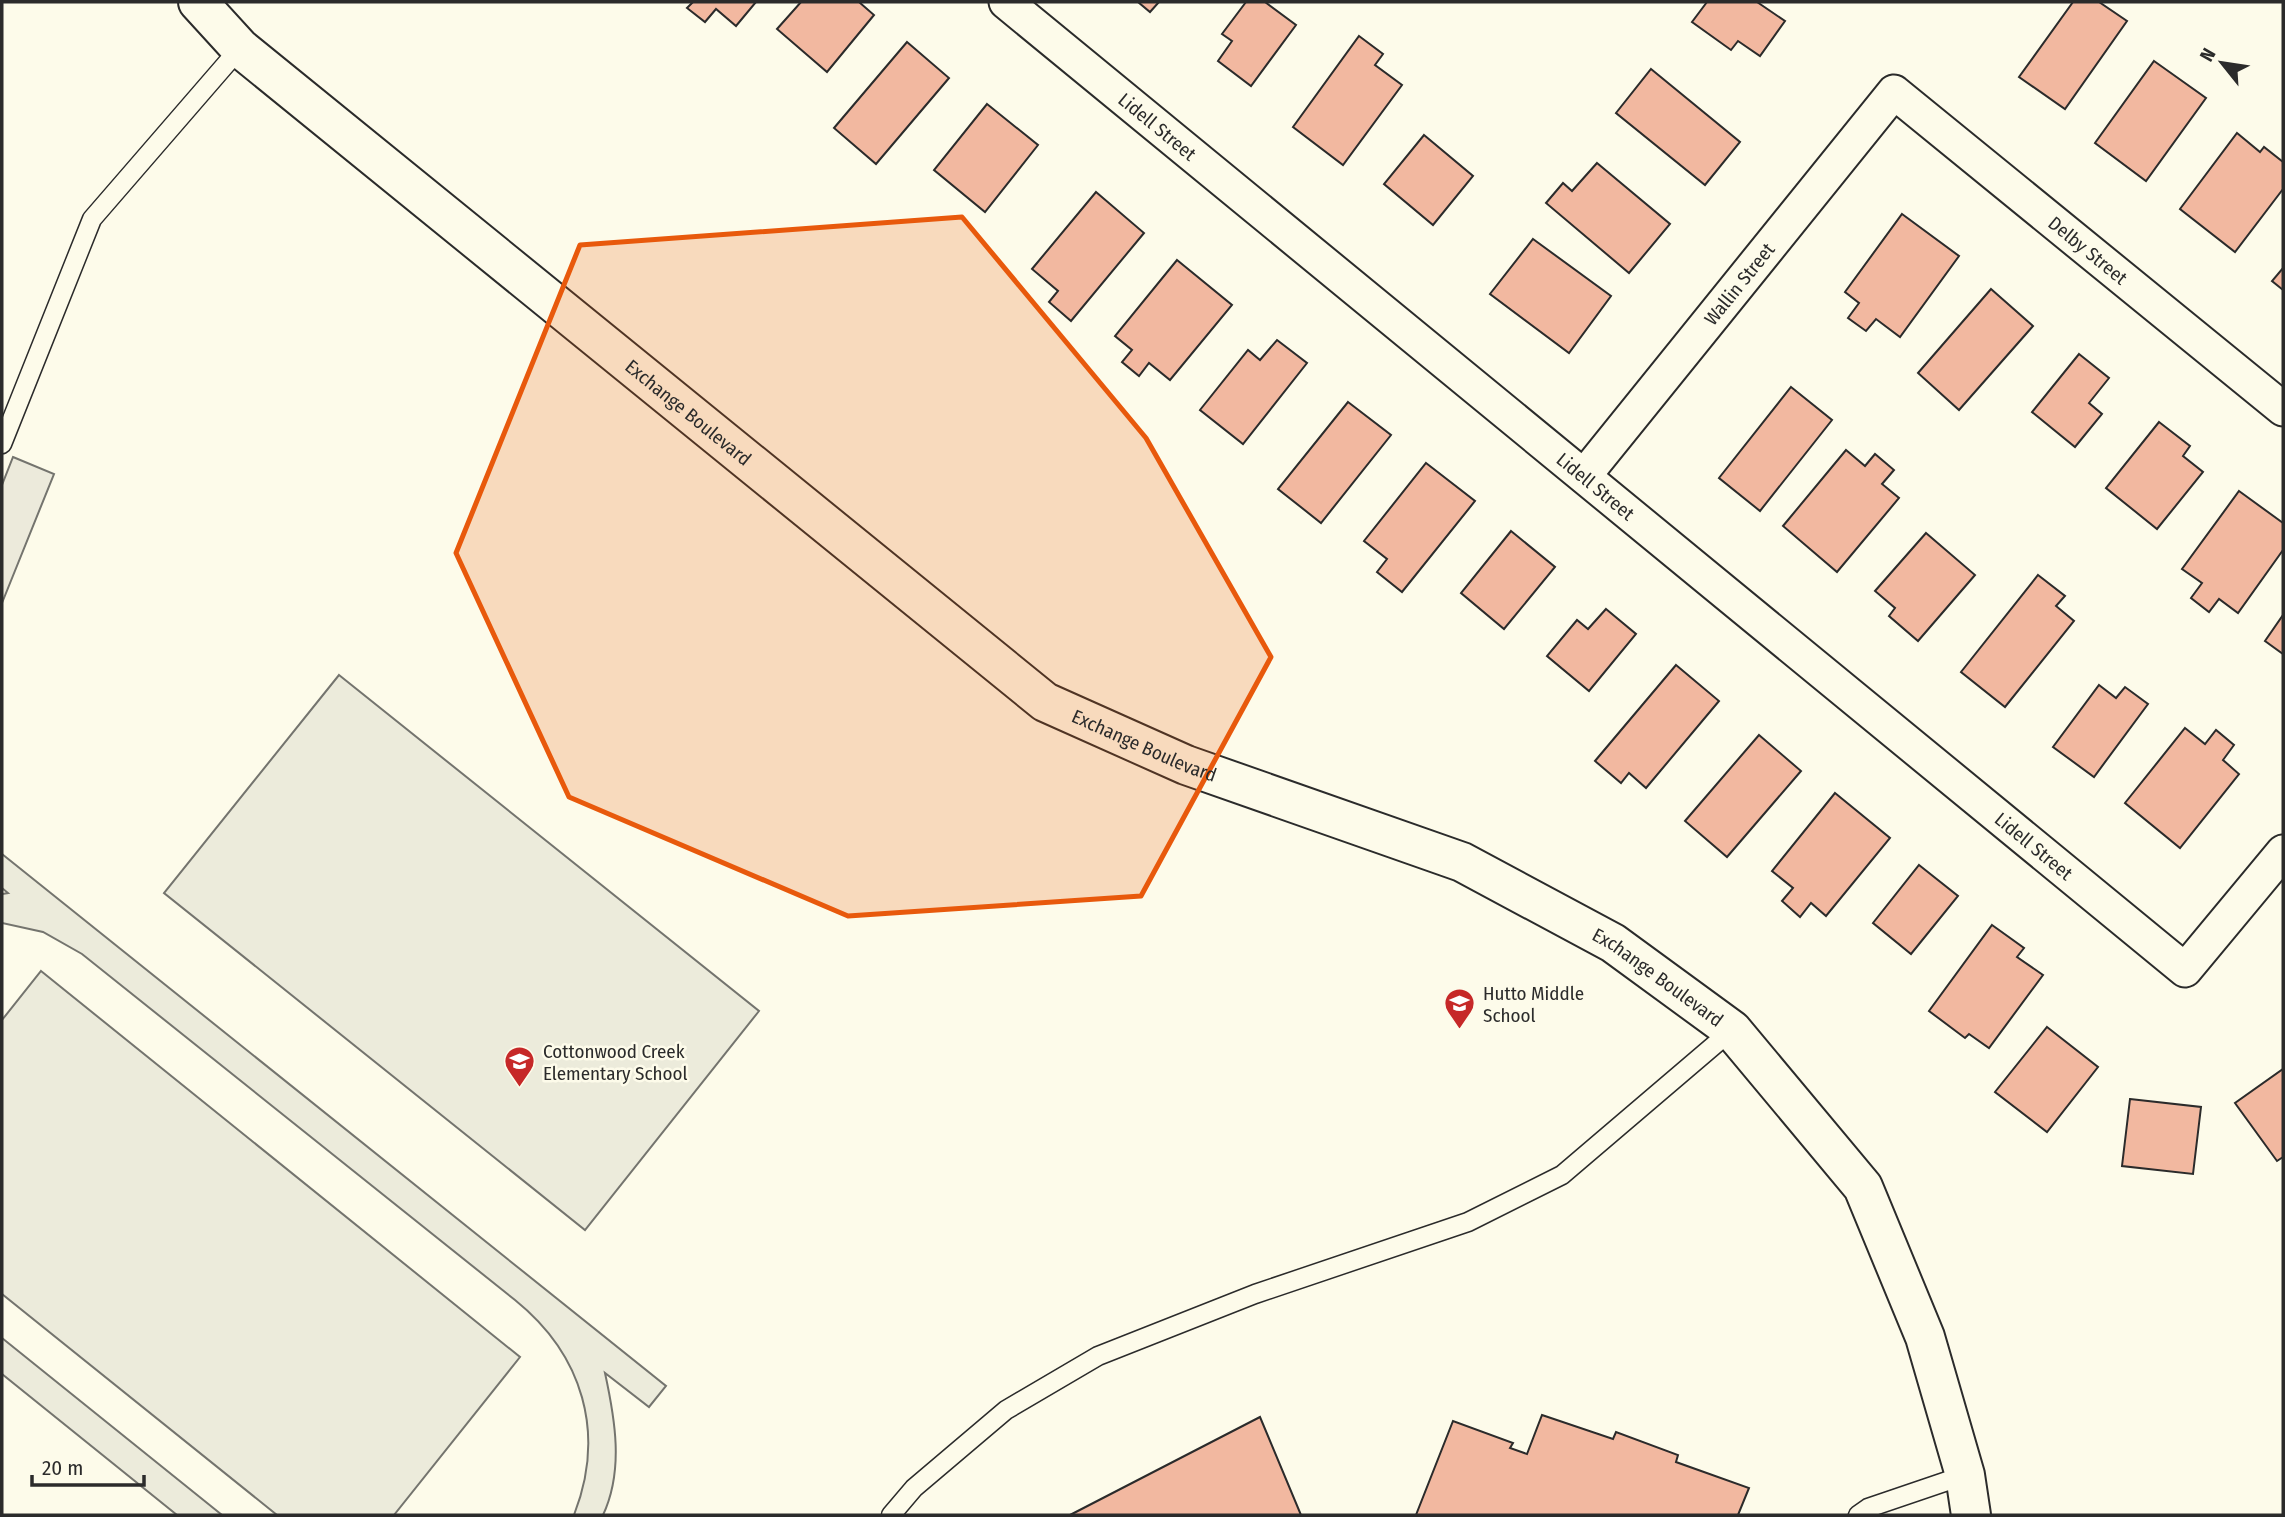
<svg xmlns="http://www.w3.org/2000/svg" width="2285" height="1517" font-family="'Fira Sans Condensed',sans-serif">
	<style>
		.green { fill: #ecebdb; stroke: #74746e; stroke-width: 2 }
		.parking { fill: #eceadb; stroke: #74746e; stroke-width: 2 }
		.building { fill: #f2b8a0; stroke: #2b2b2b; stroke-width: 2 }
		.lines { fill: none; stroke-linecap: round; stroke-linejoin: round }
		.lane-casing { stroke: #2b2b2b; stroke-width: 21 }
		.street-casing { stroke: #2b2b2b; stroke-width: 37 }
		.secondary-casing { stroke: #2b2b2b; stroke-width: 42 }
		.lane { stroke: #fdfbea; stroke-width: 18 }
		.street { stroke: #fdfbea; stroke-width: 33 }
		.secondary { stroke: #fdfbea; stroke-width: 38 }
		.marked { fill: #e8590c; fill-opacity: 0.2; stroke: #e8590c; stroke-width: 5; stroke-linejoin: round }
		.labels { text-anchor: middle; stroke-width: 5; stroke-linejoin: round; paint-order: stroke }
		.street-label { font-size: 19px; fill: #2b2b2b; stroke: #fdfbea }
		.poi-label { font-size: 19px; fill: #2b2b2b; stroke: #fdfbea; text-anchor: start }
	</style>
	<rect width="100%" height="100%" fill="#fdfbea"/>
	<g class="green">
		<polygon points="339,675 759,1011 585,1230 164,893"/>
		<path d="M2,854L666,1386L649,1407L605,1373C615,1419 624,1470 603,1515H574C606,1433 583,1355 515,1300L82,954L43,932L2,923V894L8,893L2,888Z"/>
		<polygon points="41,971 520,1357 394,1515 277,1515 2,1294 2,1020"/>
		<polygon points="2,1338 222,1515 177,1515 2,1374"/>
	</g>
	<polygon class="parking" points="13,457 54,474 2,603 2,485"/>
	<g class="building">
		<polygon points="693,2 756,2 736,26 716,9 705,22 687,8"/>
		<polygon points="801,2 859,2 874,15 827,72 777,29"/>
		<polygon points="1138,2 1159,2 1150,12"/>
		<polygon points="1246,2 1265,2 1296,25 1251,86 1218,61 1232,41 1222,34"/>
		<polygon points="1707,2 1757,2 1785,21 1760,56 1738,41 1731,50 1692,22"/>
		<polygon points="2073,2 2099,2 2127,21 2065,109 2019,77"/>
		<polygon points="1359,36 1383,54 1375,65 1402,85 1343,165 1293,127"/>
		<polygon points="907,42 949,78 876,164 834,128"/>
		<polygon points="2154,61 2206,98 2146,181 2095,143"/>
		<polygon points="1651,69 1740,142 1705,185 1616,113"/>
		<polygon points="987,104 1038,145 985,212 934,170"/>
		<polygon points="2237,133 2260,152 2264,147 2283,162 2283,189 2235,252 2180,209"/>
		<polygon points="1424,135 1473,176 1433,225 1384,184"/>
		<polygon points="1597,163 1670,224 1629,273 1546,203 1563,183 1572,191"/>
		<polygon points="1096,192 1144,233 1071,321 1049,302 1058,291 1032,269"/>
		<polygon points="1902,214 1959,256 1900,337 1876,319 1866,331 1848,318 1859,303 1845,292"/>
		<polygon points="1533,239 1611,296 1569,353 1490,294"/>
		<polygon points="1177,260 1232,305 1170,380 1149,363 1139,376 1122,362 1132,350 1115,336"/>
		<polygon points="2283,268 2283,290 2272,281"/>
		<polygon points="1991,289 2033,326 1959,410 1918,373"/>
		<polygon points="1277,340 1307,363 1243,444 1200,410 1248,350 1260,360"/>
		<polygon points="2079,354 2109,378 2089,403 2102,414 2075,447 2032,412"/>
		<polygon points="1791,387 1832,420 1760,511 1719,478"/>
		<polygon points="1348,402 1391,435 1321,523 1278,489"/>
		<polygon points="2159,422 2190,446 2183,456 2203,472 2157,529 2106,488"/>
		<polygon points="1846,450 1865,466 1875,454 1894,470 1882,484 1899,498 1837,572 1783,526"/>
		<polygon points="1426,463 1475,501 1402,592 1377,572 1387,559 1364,541"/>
		<polygon points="2239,491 2283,523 2283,550 2238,613 2219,599 2209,612 2191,598 2202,583 2182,569"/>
		<polygon points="1511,531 1555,567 1504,629 1461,593"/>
		<polygon points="1926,533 1975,575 1918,641 1889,616 1895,608 1875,591"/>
		<polygon points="2038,575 2065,596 2056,606 2074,621 2005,707 1961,672"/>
		<polygon points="1606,609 1636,634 1589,691 1547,656 1577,620 1588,629"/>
		<polygon points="2283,615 2283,654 2265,641"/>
		<polygon points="1676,665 1719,701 1646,788 1629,773 1621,783 1595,761"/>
		<polygon points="2099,685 2116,698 2125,687 2148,704 2094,777 2053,747"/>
		<polygon points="2185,728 2205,744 2216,730 2234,745 2223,760 2239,774 2180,848 2125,803"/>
		<polygon points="1759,735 1801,771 1727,857 1685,821"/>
		<polygon points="1835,793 1890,838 1826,916 1811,903 1800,917 1782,901 1793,888 1772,871"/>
		<polygon points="1919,865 1958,896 1911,954 1873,923"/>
		<polygon points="1992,925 2024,948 2017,957 2043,975 1989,1048 1969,1034 1965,1038 1929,1011"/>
		<polygon points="2047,1027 2098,1067 2047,1132 1995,1092"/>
		<polygon points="2283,1069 2283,1157 2277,1161 2235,1103"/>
		<polygon points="2130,1099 2201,1107 2193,1174 2122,1166"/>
		<polygon points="1542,1415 1613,1439 1616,1432 1678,1455 1676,1462 1749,1488 1738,1515 1416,1515 1453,1421 1513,1443 1510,1448 1527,1454"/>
		<polygon points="1260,1417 1301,1515 1070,1515"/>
	</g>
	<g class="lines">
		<defs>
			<g id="lane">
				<polyline points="2,444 92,219 240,48"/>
				<polyline points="891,1515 914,1488 1006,1410 1098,1356 1255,1294 1468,1222 1562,1175 1732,1030"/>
				<polyline points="1858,1515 1868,1508 1965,1475"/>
			</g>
			<g id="street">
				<path id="s1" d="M1006,2L2185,970L2283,852"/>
				<path id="s2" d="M1584,476L1894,92L2283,409"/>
			</g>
			<g id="secondary">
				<path id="s3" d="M198,2L240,48L1045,702L1186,765L1462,862L1613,943L1732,1030L1863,1187L1925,1337L1965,1475L1971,1515"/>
			</g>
		</defs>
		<use href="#lane" class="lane-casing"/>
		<use href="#street" class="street-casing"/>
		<use href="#secondary" class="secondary-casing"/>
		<use href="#lane" class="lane"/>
		<use href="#street" class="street"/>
		<use href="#secondary" class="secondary"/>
	</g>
	<path class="marked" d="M962,217L1146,438L1271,657L1141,896L848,916L569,797L456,553L580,245Z"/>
	<defs>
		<symbol id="school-pin" viewBox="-11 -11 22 30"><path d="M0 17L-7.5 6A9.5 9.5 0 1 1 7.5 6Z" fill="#c62828" stroke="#fdfbea"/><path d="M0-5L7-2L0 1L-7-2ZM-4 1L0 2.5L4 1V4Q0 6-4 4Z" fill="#fff"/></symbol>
	</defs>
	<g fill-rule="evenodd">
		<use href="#school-pin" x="1442" y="986" width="35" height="47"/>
		<use href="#school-pin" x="502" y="1044" width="35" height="47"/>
	</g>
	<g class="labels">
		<g class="street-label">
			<text dy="7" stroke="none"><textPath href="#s1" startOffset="196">Lidell Street</textPath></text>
			<text dy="7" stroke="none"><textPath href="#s2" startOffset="744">Delby Street</textPath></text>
			<text dy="7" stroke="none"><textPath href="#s2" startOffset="247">Wallin Street</textPath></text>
			<text dy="7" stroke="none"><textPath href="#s3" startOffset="640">Exchange Boulevard</textPath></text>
			<text dy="7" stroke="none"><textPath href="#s1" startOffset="763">Lidell Street</textPath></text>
			<text dy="7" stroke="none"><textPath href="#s3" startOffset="1208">Exchange Boulevard</textPath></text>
			<text dy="7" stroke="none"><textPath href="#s1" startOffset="1330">Lidell Street</textPath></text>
			<text dy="7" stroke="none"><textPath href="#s3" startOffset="1774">Exchange Boulevard</textPath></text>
		</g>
		<g class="poi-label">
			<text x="1483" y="1000">Hutto Middle<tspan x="1483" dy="22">School</tspan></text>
			<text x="543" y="1058">Cottonwood Creek<tspan x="543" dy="22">Elementary School</tspan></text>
		</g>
	</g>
	<rect width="2285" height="1517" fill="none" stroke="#2b2b2b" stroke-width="7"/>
	<g transform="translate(2222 63) rotate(300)" stroke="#fdfbea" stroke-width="5" paint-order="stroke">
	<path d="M0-5L12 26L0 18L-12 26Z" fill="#2b2b2b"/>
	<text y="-10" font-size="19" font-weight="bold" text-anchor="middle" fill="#2b2b2b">N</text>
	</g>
	<path d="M32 1475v10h112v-10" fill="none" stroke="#2b2b2b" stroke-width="3.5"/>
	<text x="42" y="1475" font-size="21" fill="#2b2b2b" stroke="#fdfbea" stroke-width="5" paint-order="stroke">20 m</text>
</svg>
